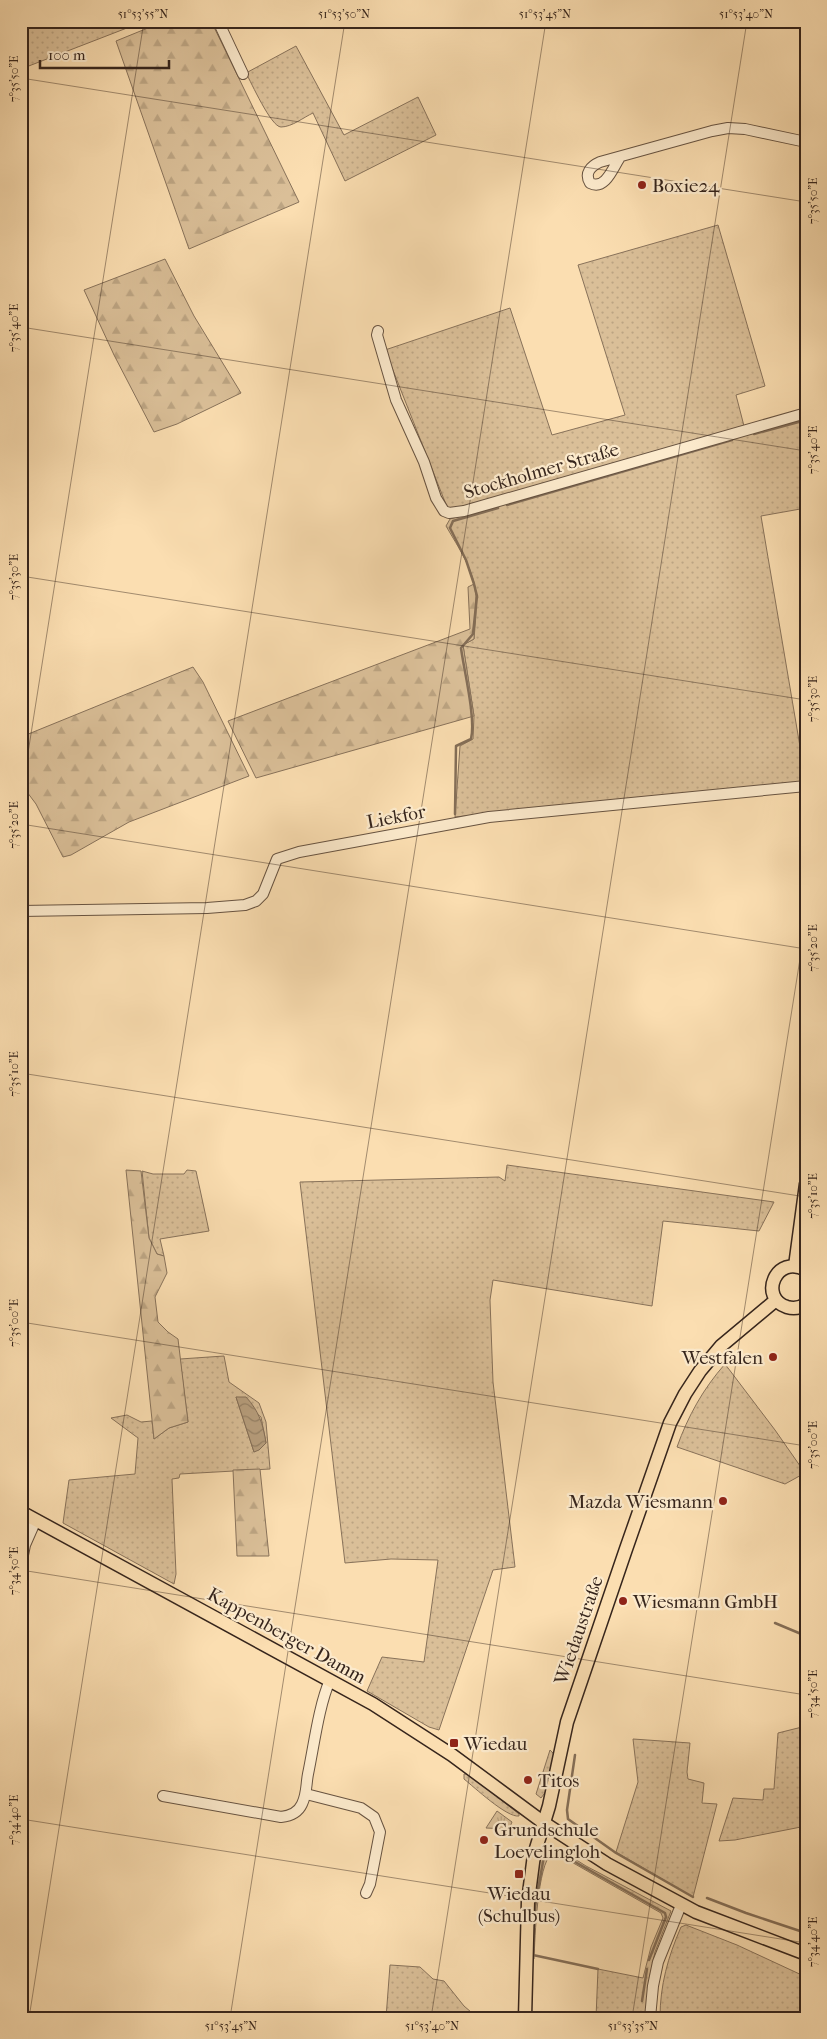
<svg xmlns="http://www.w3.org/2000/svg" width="827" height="2039" font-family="'IM FELL French Canon',serif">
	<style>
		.grass { fill: url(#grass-dots); stroke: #88725a; fill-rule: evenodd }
		.forest { fill: url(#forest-firs); stroke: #88725a }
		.park { fill: url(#park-tufts); stroke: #88725a }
		.water { fill: url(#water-waves); stroke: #846e57 }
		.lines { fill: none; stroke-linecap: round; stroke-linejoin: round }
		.stream { stroke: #846e57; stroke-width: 2.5 }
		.minor-casing { stroke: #675341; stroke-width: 12 }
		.major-casing { stroke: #36251c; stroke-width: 15 }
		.minor { stroke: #fceacc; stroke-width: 10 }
		.major { stroke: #fbdeb1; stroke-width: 12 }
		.ticks { fill: none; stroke: #36251c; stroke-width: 1; stroke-opacity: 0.45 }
		.poi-dot { fill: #8f2418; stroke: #fceacc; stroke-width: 2 }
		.labels { text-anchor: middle; stroke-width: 4.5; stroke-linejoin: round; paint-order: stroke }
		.poi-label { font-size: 19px; fill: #36251c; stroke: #fceacc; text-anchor: start }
		.street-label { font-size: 19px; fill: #36251c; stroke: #fceacc }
		.neatline { fill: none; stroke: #36251c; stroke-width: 2 }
		.ticks-label { font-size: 12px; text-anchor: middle; fill: #36251c }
	</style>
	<defs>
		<pattern id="grass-dots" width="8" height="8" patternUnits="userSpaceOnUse" patternTransform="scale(1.25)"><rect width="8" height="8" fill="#dabf98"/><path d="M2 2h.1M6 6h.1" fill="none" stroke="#bca482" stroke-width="1.8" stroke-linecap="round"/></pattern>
		<pattern id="forest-firs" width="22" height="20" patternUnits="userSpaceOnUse" patternTransform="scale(1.25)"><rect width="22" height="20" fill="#dabf98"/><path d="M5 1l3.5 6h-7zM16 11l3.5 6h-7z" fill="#bca482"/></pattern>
		<pattern id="park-tufts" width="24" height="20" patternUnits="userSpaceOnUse" patternTransform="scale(1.25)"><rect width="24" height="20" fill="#dabf98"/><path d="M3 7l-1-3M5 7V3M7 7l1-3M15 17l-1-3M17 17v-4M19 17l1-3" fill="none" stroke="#bca482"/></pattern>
		<pattern id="water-waves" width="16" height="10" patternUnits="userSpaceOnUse" patternTransform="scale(1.25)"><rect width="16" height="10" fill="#b89f7e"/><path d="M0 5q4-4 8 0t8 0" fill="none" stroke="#968166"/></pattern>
	</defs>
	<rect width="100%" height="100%" fill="#fbdeb1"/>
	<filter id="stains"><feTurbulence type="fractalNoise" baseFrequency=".004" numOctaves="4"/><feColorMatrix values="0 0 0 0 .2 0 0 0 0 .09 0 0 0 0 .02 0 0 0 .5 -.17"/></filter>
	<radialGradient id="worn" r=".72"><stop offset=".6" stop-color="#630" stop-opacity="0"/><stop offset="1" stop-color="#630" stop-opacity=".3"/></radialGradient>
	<g class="grass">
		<polygon points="21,21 145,21 21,69"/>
		<path d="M296,46L344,135L418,97L436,135L345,181L313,113C304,117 292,127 281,127C271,127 251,82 246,73Z"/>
		<polygon points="718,225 765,386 736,395 744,426 449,512 385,350 510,308 552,435 625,415 578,265"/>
		<path d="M806,416V508L761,516L806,782L455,817L460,746L473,739L474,716L463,645L474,639C475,625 477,610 476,596C475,571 458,547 446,526L450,519Z"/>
		<polygon points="507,1165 774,1202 759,1231 663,1221 652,1306 493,1280 490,1300 493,1382 515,1567 493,1570 439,1730 429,1727 367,1691 382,1657 424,1662 438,1560 391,1559 345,1563 300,1182 499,1177 505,1181"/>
		<polygon points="187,1170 196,1171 209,1231 160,1239 164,1256 157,1254 149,1238 142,1171 153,1174 184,1174"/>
		<path d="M224,1356L229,1382L259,1403L266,1422L270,1469L180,1474L179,1478L172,1479L176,1574L174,1584L63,1523L69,1480L135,1474L138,1438L111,1418L127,1415L141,1422L152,1421L154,1439L169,1428L188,1422L180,1359ZM236,1397L261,1417L266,1443L254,1452Z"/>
		<path d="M725,1364L775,1430L805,1473L785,1484L677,1447C688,1416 703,1389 725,1364Z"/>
		<polygon points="806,1726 806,1826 735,1840 719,1841 733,1798 763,1800 764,1789 774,1789 778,1733"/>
		<polygon points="633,1739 690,1743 687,1772 688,1779 704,1783 702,1803 717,1804 693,1897 616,1852 638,1782"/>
		<polygon points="550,1750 555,1755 547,1790 541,1798 536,1794"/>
		<path d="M464,1774H468L519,1814V1816C507,1818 474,1787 464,1779Z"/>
		<path d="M548,1847L562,1851L586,1866L671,1911L655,1952L650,1975L646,2018H596L598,1969L643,1978L651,1947L663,1918L661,1913L561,1856L552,1853C537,1865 535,1938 534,1959H530C531,1936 531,1861 548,1847Z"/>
		<path d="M686,1925L737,1945L806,1977V2018H660C660,1985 668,1957 681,1927Z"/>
		<polygon points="390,1965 420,1967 433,1979 444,1981 464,2006 478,2018 386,2018"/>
	</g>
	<g class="forest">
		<polygon points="165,21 211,21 299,202 189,249 116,41"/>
		<polygon points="165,259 194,316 241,393 177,424 154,432 114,355 84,290"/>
		<polygon points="474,584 476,596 474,639 463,645 474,716 256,778 228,721 470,629 468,587"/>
		<polygon points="193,667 203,682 249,776 129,822 71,855 63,857 36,804 21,784 21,737"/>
		<polygon points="126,1170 141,1171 149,1238 157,1254 164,1256 167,1273 155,1297 158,1322 168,1332 178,1339 188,1422 169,1428 154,1439"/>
		<polygon points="260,1469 269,1556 237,1556 233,1470"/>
	</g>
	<polygon class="park" points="497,1811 512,1822 509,1829 486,1828"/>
	<path class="water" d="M236,1397H246C259,1411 263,1424 266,1443L259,1450L254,1452Z"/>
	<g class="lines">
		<g class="stream">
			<polyline points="754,434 806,420"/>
			<polyline points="507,505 732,440"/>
			<path d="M455,814L456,746L471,739C476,718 464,671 461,648L473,634L477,596L474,584L466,560L450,528L453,521L498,508"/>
			<polyline points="775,1623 806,1636"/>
			<polyline points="575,1755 567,1810 568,1819 616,1853 693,1897"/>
			<polyline points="554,1852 561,1854 665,1913 666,1917 649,1960"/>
			<polyline points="544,1856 535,1907 533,1955 598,1969"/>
			<polyline points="707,1898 746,1913 806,1933"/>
			<polyline points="642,2001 647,1969"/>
			<polyline points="641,2018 641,2012"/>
		</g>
		<defs>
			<g id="minor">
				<polyline points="218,21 243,74"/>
				<path d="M620,157C613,168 605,191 590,183C584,173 591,166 600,162L712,131L728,128L745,129L806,142"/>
				<polyline points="378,331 377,335 396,400 424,462 436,498 444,511 449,513 464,511 806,413"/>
				<polyline points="21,911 207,908 245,905 256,901 263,894 277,859 299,852 489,817 806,786"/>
				<polyline points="21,1565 25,1545 36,1520"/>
				<polyline points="306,1794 361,1808 374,1817 380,1832 370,1884 366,1893"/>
				<path d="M163,1796L281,1817C290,1816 298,1813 302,1804C307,1794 306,1784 308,1774C314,1745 319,1705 330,1680"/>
				<polyline points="650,2018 653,1986 658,1962 681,1905"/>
			</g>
			<g id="major">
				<polyline points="795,1266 806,1184"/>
				<path d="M806,1270C776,1253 758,1298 787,1307C794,1309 800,1308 806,1304"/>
				<polyline points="21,1512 373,1704 452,1755 544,1823 607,1864 696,1912 806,1954"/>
				<polyline points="525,2018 528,1901 534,1855 549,1806 567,1722 626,1549 670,1423 685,1394 700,1371 721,1346 776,1300"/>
			</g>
		</defs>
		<use href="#minor" class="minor-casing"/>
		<use href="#major" class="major-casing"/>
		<use href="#minor" class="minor"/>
		<use href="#major" class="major"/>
	</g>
	<path class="ticks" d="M21,78L806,202M21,327L806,451M21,576L806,700M21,797L144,21M21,824L806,949M21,1073L806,1197M21,1322L806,1446M21,1570L806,1695M21,1819L806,1943M29,2018L345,21M230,2018L546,21M431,2018L747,21M632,2018L806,921"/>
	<g class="poi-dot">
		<circle cx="642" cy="185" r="5"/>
		<circle cx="773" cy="1357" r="5"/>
		<circle cx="723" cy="1501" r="5"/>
		<circle cx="623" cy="1601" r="5"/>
		<rect x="449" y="1738" width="10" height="10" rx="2.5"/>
		<circle cx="528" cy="1780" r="5"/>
		<circle cx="484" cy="1840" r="5"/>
		<rect x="514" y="1869" width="10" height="10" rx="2.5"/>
	</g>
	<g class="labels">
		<g class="poi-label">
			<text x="652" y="192">Boxie24</text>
			<text x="763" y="1364" text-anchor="end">Westfalen</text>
			<text x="713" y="1508" text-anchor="end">Mazda Wiesmann</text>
			<text x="633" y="1608">Wiesmann GmbH</text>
			<text x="464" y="1750">Wiedau</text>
			<text x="538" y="1787">Titos</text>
			<text x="494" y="1836">Grundschule<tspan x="494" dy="22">Loevelingloh</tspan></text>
			<text x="519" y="1900" text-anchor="middle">Wiedau<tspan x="519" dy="22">(Schulbus)</tspan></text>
		</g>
		<g class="street-label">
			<text transform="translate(541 470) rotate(-16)" y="7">Stockholmer Straße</text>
			<text transform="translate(396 816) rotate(-11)" y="7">Liekfor</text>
			<text transform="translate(578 1630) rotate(-71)" y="7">Wiedaustraße</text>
			<text transform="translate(287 1635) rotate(29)" y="7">Kappenberger Damm</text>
		</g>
	</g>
	<rect width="827" height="2039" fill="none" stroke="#fbdeb1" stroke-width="55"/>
	<path d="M40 60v8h129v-8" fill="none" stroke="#36251c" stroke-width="2.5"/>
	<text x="48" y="60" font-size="15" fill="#36251c" stroke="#fceacc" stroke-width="4" paint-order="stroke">100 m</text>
	<rect x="28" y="28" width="772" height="1984" class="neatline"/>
	<g class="ticks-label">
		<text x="143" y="18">51°53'55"N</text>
		<text x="344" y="18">51°53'50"N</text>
		<text x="545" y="18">51°53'45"N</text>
		<text x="746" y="18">51°53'40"N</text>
		<text transform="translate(14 79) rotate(-90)" y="4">7°35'50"E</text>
		<text transform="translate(813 201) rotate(-90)" y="4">7°35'50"E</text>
		<text transform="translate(14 328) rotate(-90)" y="4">7°35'40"E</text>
		<text transform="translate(813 450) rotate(-90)" y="4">7°35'40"E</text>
		<text transform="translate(14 577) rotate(-90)" y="4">7°35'30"E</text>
		<text transform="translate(813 699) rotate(-90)" y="4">7°35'30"E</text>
		<text transform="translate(14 825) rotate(-90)" y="4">7°35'20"E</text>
		<text transform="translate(813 948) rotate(-90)" y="4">7°35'20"E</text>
		<text transform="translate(14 1074) rotate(-90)" y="4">7°35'10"E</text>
		<text transform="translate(813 1196) rotate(-90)" y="4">7°35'10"E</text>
		<text transform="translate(14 1323) rotate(-90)" y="4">7°35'00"E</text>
		<text transform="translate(813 1445) rotate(-90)" y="4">7°35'00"E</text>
		<text transform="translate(14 1571) rotate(-90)" y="4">7°34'50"E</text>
		<text transform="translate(813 1694) rotate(-90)" y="4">7°34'50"E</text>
		<text transform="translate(14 1820) rotate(-90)" y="4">7°34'40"E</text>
		<text transform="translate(813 1942) rotate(-90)" y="4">7°34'40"E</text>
		<text x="231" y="2030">51°53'45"N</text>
		<text x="432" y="2030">51°53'40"N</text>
		<text x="633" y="2030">51°53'35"N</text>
	</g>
	<rect width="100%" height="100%" filter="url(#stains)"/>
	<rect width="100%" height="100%" fill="url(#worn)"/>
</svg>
